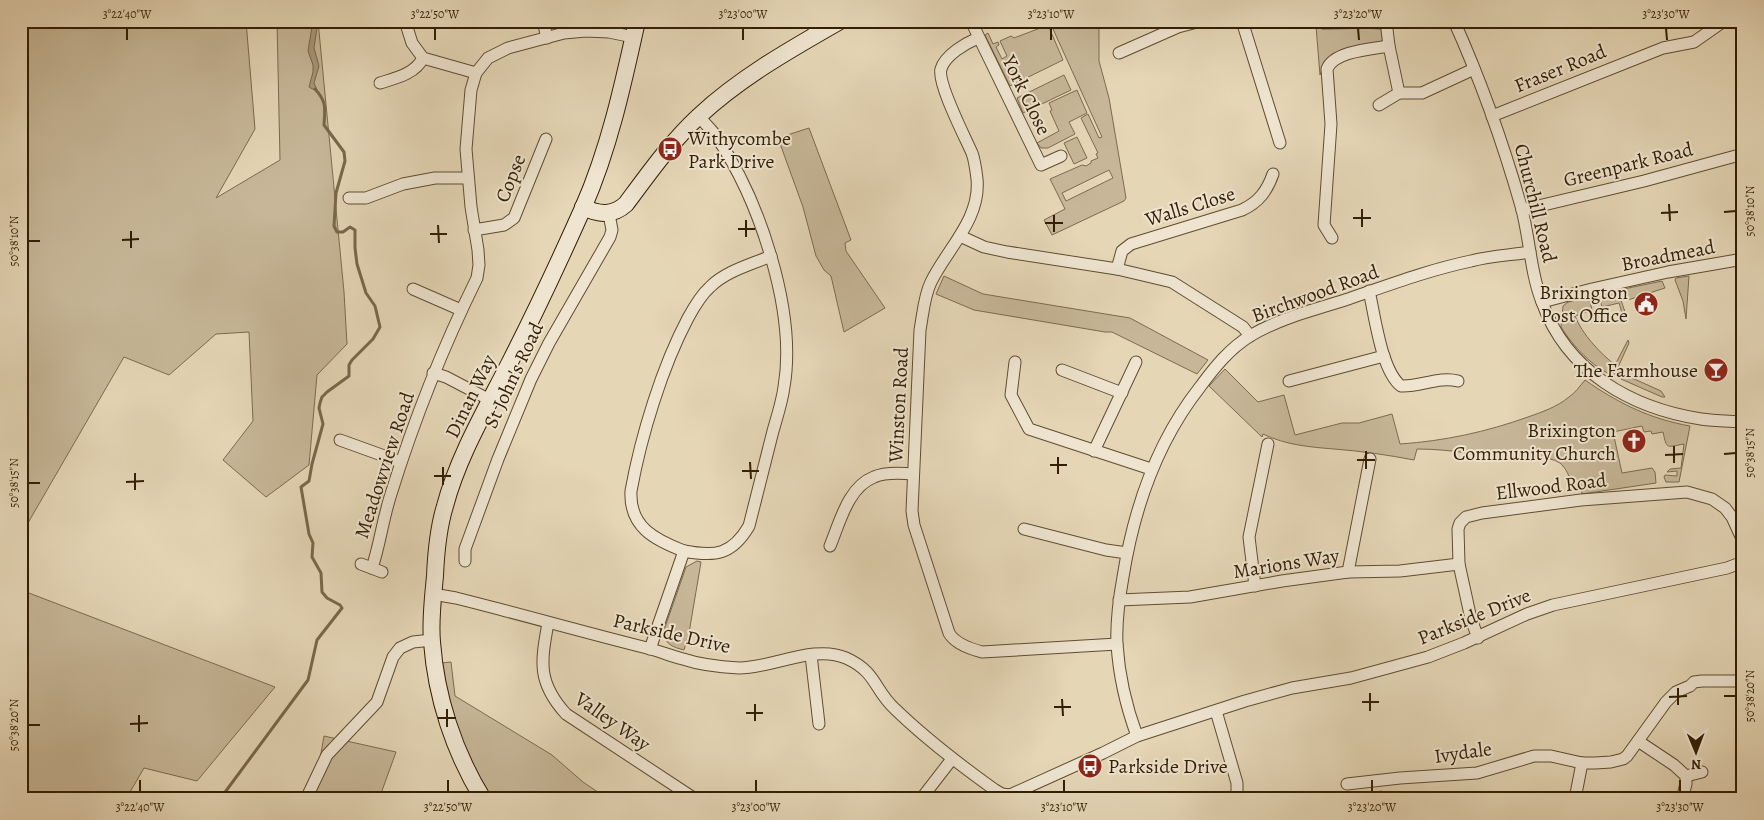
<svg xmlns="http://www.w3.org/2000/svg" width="1764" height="820" font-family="Alegreya,serif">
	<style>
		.green { fill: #c7b798; stroke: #7d6a4e; fill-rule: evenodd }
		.water { fill: #a89779; stroke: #79674a }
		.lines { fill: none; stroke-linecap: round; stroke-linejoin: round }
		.stream { stroke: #79674a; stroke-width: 3 }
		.street-casing { stroke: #604c30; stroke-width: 13 }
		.secondary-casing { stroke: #331e04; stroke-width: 18 }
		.street { stroke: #eee4d0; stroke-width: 11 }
		.secondary { stroke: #eee4d0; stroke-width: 16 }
		.ticks { fill: none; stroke: #331e04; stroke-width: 2 }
		.labels { text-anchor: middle; stroke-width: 4; stroke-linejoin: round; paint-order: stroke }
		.street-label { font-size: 20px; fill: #331e04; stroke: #eee4d0 }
		.poi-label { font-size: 20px; fill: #331e04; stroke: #eee4d0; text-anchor: end }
		.neatline { fill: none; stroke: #331e04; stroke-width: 2 }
		.ticks-label { font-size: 12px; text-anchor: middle; fill: #331e04 }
	</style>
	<rect width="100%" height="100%" fill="#e5d6b6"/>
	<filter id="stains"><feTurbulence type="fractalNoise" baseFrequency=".004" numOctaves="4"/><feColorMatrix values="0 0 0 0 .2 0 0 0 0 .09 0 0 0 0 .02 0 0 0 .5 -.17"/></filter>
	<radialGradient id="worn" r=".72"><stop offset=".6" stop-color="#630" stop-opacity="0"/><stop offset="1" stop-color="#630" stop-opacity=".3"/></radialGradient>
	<g class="green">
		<polygon points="21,21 246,21 255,129 216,198 280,160 277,21 318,21 344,292 347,344 317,375 309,465 266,497 223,460 253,421 249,332 216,334 169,375 124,357 21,535"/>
		<path d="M1070,21H1099V61L1109,98L1126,198L1124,201L1052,235L1044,220L1065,209L1050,179L1082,165L1086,166L1091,163V161L1098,158L1096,154L1098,153L1081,118L1088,114L1099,138L1102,137L1053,29ZM1109,170L1113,178L1066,201L1062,193Z"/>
		<polygon points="1048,25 1063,60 1010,86 985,35 988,33 993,44 998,42 999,45 996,47 1002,59 1007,56 1000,41 1011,36 1014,38"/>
		<polygon points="1316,26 1381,29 1384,39 1382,42 1332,54 1324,63 1320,75"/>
		<polygon points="1064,75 1071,90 1023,113 1017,98"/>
		<polygon points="1077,90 1087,113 1069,122 1075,134 1048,148 1041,148 1037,143 1059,131 1050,111 1052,110 1049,103"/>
		<polygon points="809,128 851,240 845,243 846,251 885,308 844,332 831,276 824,270 816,256 803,207 778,138"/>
		<polygon points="1077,137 1087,158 1074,164 1064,143"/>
		<polygon points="944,276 983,294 1130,318 1208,360 1197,374 1112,332 1105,332 974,310 936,294"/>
		<polygon points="1689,276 1686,319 1683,301 1675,280 1676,278"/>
		<polygon points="1662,281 1665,288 1628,300 1624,289"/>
		<polygon points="1618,291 1625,312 1622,313 1619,303 1602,307 1599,296"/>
		<path d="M1589,297L1592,310L1575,316C1582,334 1600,353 1615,365L1628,340L1629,343L1614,376C1593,368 1573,346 1561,327L1563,306L1568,302Z"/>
		<path d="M1225,369L1258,402L1284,395L1295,435L1342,423H1359L1392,414L1400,444C1444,441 1486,432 1528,417C1542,412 1557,407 1569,397C1575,393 1580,386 1585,380C1618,403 1650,419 1690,426L1679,482H1666L1664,477L1665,475L1677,476V471L1667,472L1670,469L1681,468L1684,444C1666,447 1667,450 1663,432L1652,434L1651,431L1644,432L1642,426L1613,432L1622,473L1652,468L1655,472L1656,483L1582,494L1581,485L1572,483C1569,476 1566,468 1560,463C1546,454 1533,461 1518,459C1485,456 1451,449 1417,449L1414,460C1388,455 1361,451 1334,449C1309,447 1286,445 1263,434L1262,437L1209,386Z"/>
		<polygon points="1623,374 1661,391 1665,397 1662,397 1621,379"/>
		<path d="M697,561L701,562L689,633L684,650C673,647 666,645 663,633L686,567Z"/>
		<polygon points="21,590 275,687 197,781 144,768 126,799 21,799"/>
		<polygon points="451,662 455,696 552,755 583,782 608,799 491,799 483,787 452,718 441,663"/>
		<polygon points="324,736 396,752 379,799 313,799"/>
		<polygon points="1382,791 1381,799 1315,799 1328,796 1334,797"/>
	</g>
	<polygon class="water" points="313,21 318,21 314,48 319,66 314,83 318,92 309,87 313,72 313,65 308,51"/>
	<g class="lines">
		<path class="stream" d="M220,799L308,680L317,640L342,608L340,605L327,598L322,592L321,573L312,557L313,543L309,534L301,487L309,481L312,464L323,424L319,408L320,403L322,397L327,392L349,376V365L352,360L373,339L380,327L375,306L366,293L357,264L355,248V230L350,227L343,232H337L334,226L336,193L345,161L344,152L324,125C325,108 327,102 315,89"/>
		<defs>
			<g id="street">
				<polyline points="405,21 412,43 423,58 476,73"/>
				<polyline points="543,21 547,38"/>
				<polyline points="810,21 818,34"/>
				<polyline points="971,21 1041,165 1061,156"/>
				<polyline points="1242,21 1280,143"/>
				<polyline points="1386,21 1389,46"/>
				<path d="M1454,21C1481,81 1503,143 1521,206C1530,238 1530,272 1542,302C1567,372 1631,408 1701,419C1715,421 1729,421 1743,422"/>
				<polyline points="1323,23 1386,22"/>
				<path d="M978,38C966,43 945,55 941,69C937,83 965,137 972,153C975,161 976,171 977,179C981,219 947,249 931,282C924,296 923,314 920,330L912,511L914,525L949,633C955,644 971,649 982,652L1117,644"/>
				<polyline points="1119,53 1178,27 1201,21"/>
				<path d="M380,83C396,78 415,74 423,58"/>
				<polyline points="1379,105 1399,93"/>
				<polyline points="1492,116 1663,48 1694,42 1724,21"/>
				<polyline points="349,198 366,198 403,184 435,178 468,178"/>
				<polyline points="1522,210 1644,181 1743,154"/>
				<polyline points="474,230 504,225 514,218 546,139"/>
				<polyline points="960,236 984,247 1007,252 1117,269 1172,282 1243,327 1250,336"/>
				<path d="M1332,238L1324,225L1331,124L1327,69C1334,51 1372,49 1389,46L1399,93H1422L1474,69"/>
				<path d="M1117,269L1122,251L1131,244L1242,210C1259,202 1267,191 1273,174"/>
				<polyline points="413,289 461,310"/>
				<path d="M1369,291C1375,316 1381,370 1401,386C1420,387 1439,376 1458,381"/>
				<polyline points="1542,302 1592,289 1668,272 1743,259"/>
				<polyline points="1015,362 1011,395 1029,429 1151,469"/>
				<polyline points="1062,370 1122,393"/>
				<polyline points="433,373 446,377 490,400"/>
				<polyline points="1289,381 1384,356"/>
				<polyline points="340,440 401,462"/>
				<polyline points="1094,451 1136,362"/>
				<polyline points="1024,529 1106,550 1127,553"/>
				<path d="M830,546C840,522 848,487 874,477C885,472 901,473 913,474"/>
				<path d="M684,551C655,540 629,527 631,491C641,436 662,367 688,318C694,307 701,295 710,287C726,271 750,265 771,256"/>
				<polyline points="465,561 465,549 498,459 531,379 549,343 610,237 612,230 609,214"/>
				<polyline points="361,564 382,572"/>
				<path d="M372,568C380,544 383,518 391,494C414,420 443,347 477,278L479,265L478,250L471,207L466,149L471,90L476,73L488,58L508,48L564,33L586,31L609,32L633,37"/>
				<polyline points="1348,572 1370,459"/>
				<polyline points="1255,586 1249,537 1268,444"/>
				<path d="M433,594L456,598C520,614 583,632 647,648C659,651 671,656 683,659C701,665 720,667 739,668C773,668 814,644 846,658C877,672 874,690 895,709C926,739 960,765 995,790L1002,794L1010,795L1103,753L1137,736L1245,701L1292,688L1351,678L1428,657L1464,643L1527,614L1553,605L1727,568L1743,562"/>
				<polyline points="1119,600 1190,597 1282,581 1348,572 1400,571 1459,564"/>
				<path d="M548,623C541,662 537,682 566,714L695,799"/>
				<polyline points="1478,638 1471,619 1459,564 1458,529 1460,523 1466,517 1482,513 1581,500 1687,492 1712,499 1725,508 1732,517 1743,541"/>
				<path d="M650,649L684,551C715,557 732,555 749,526C757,495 765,463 773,431C777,417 782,402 784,387C797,311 759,199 716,136C711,129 704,123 699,116"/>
				<polyline points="811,655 819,724"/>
				<polyline points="1216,711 1237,783 1237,799"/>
				<path d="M1137,736C1126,706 1119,677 1117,644C1116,622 1119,599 1123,577C1134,508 1156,443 1200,387C1214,368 1229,349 1250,336C1278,319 1313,310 1345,300C1386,286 1428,270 1471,261C1490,256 1511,255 1530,252"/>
				<polyline points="1638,741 1674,765 1686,776 1686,784 1682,799"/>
				<polyline points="1686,776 1702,772"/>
				<polyline points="1347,784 1400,778 1477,773 1534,756 1551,756 1582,763 1595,763 1611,762 1623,759 1627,756 1666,702 1676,692 1690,686 1694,682 1702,681 1735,681 1743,683"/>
				<polyline points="306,799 327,755 377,702 393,657 400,648 413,642 432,640"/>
				<polyline points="921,799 952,759"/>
				<polyline points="1575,799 1582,763"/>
				<polyline points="1737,799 1743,790"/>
			</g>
			<g id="secondary">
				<path d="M583,207C599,215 613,216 626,204C649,173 671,142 699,116C741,77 791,49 840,21"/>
				<path d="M483,799C454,752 436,697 432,642C430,621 433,597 435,576C436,552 438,529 445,506C458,457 485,411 508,366C534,315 559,262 583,208C609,149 623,85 637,21"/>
			</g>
		</defs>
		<use href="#street" class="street-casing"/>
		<use href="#secondary" class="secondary-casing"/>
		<use href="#street" class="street"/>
		<use href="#secondary" class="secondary"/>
	</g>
	<path class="ticks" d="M127,28V40M435,28V40M743,28V40M1051,28V40M1358,28L1359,40M1666,28L1667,40M1669,204L1670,221M1362,209V227M1724,212L1736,211M1661,213L1678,212M1054,215V232M1353,218H1371M746,220V237M1045,223H1063M438,225L439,243M738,229H755M131,231V248M430,234H447M122,240L139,239M28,241H40M1674,446V463M1366,451V469M1724,454L1736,453M1665,455L1683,454M1058,457V474M1357,460H1375M750,462L751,479M1050,465H1067M443,467V485M742,471H759M135,473V490M434,476H451M126,482L144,481M28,483H40M1678,688V705M1370,693V711M1724,696H1736M1669,697L1687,696M1062,699L1063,716M1362,702H1379M755,704V721M1054,707H1071M447,709V727M746,713H763M139,715V732M438,718H456M130,724L148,723M28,725H40M140,780V792M448,780V792M756,780V792M1064,780V792M1372,780V792M1680,780V792"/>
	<defs>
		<symbol id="bus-disc" viewBox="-11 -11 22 22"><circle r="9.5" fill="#8f2418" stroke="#eee4d0"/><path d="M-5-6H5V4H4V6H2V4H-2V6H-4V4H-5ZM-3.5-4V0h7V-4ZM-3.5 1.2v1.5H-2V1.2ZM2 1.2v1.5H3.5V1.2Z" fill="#fff"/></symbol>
		<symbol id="civic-disc" viewBox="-11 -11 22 22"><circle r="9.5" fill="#8f2418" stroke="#eee4d0"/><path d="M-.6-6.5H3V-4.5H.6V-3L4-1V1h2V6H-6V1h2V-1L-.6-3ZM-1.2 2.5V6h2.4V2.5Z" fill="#fff"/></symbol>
		<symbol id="bar-disc" viewBox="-11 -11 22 22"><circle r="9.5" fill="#8f2418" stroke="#eee4d0"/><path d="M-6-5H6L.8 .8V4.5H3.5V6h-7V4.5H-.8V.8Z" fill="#fff"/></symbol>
		<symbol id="church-disc" viewBox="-11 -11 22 22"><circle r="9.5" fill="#8f2418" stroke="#eee4d0"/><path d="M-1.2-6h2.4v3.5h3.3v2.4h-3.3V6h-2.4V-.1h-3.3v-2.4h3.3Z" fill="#fff"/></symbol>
	</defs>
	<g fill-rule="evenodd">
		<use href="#bus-disc" x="656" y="135" width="28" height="28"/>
		<use href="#civic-disc" x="1632" y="290" width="28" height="28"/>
		<use href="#bar-disc" x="1702" y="356" width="28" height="28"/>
		<use href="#church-disc" x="1620" y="427" width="28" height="28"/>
		<use href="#bus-disc" x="1076" y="752" width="28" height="28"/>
	</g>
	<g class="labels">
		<g class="street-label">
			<text transform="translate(1560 68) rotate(-22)" y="7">Fraser Road</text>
			<text transform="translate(1027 95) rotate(64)" y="7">York Close</text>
			<text transform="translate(1628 164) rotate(-14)" y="7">Greenpark Road</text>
			<text transform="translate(510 178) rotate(-68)" y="7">Copse</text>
			<text transform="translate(1536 203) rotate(76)" y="7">Churchill Road</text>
			<text transform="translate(1190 206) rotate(-17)" y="7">Walls Close</text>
			<text transform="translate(1668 255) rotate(-11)" y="7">Broadmead</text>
			<text transform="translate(1315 293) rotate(-20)" y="7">Birchwood Road</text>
			<text transform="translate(513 375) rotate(-65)" y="7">St John's Road</text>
			<text transform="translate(470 396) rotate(-64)" y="7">Dinan Way</text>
			<text transform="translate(898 405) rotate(-87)" y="7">Winston Road</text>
			<text transform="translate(384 465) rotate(-72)" y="7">Meadowview Road</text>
			<text transform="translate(1551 486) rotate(-7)" y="7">Ellwood Road</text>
			<text transform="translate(1286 563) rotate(-9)" y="7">Marions Way</text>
			<text transform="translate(1474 616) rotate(-22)" y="7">Parkside Drive</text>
			<text transform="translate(672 633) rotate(13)" y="7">Parkside Drive</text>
			<text transform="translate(613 721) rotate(35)" y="7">Valley Way</text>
			<text transform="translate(1463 752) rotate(-8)" y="7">Ivydale</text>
		</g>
		<g class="poi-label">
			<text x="688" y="145" text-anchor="start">Withycombe<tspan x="688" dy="23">Park Drive</tspan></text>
			<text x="1628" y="299">Brixington<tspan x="1628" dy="23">Post Office</tspan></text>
			<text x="1698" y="377">The Farmhouse</text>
			<text x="1616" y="437">Brixington<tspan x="1616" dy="23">Community Church</tspan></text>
			<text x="1108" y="773" text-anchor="start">Parkside Drive</text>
		</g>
	</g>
	<rect width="1764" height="820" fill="none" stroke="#e5d6b6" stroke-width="55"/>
	<g transform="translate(1696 752) rotate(179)" stroke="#eee4d0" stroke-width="4" paint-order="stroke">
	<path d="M0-4L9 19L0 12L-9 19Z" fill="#331e04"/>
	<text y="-8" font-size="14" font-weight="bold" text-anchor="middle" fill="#331e04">N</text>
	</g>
	<rect x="28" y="28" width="1708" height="764" class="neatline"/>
	<g class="ticks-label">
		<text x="127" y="18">3°22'40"W</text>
		<text x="435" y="18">3°22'50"W</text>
		<text x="743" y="18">3°23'00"W</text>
		<text x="1051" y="18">3°23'10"W</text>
		<text x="1358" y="18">3°23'20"W</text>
		<text x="1666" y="18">3°23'30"W</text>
		<text transform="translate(1750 211) rotate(-90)" y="4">50°38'10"N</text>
		<text transform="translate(14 241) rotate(-90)" y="4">50°38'10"N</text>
		<text transform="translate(1750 453) rotate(-90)" y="4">50°38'15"N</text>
		<text transform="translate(14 483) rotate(-90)" y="4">50°38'15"N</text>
		<text transform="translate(1750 696) rotate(-90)" y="4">50°38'20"N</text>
		<text transform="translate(14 725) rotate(-90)" y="4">50°38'20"N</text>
		<text x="140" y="811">3°22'40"W</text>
		<text x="448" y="811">3°22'50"W</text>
		<text x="756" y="811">3°23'00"W</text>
		<text x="1064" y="811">3°23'10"W</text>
		<text x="1372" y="811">3°23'20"W</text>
		<text x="1680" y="811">3°23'30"W</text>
	</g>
	<rect width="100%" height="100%" filter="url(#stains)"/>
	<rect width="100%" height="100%" fill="url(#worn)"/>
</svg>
